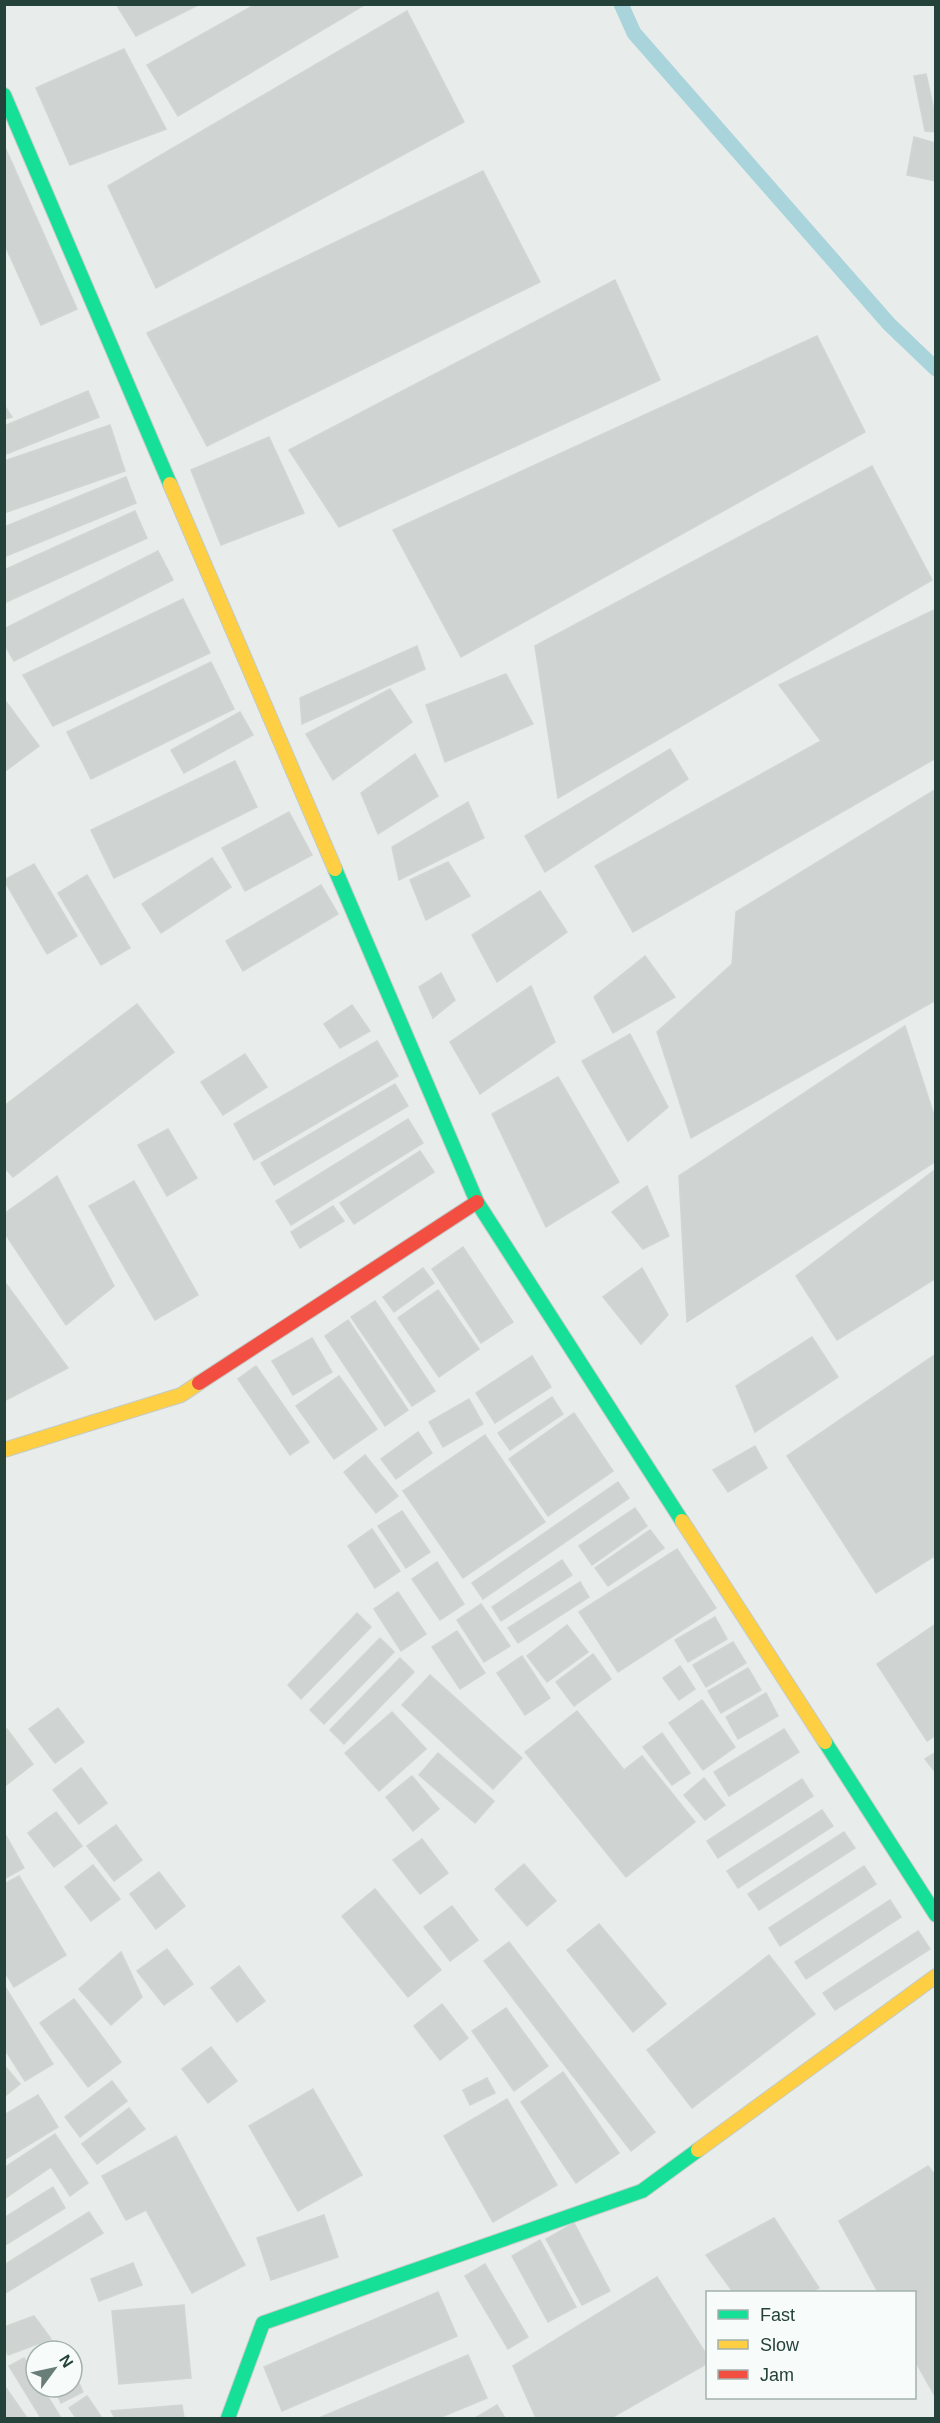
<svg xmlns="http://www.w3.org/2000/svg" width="940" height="2423" font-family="Arial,sans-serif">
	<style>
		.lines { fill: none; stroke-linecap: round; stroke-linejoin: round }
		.stream { stroke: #a9d4db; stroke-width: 15 }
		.building { fill: #cfd4d2; stroke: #d1d6d4; stroke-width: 1.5 }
		.fast-casing { stroke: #c3cbc8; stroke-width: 16 }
		.slow-casing { stroke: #c3cbc8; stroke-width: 16 }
		.jam-casing { stroke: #c3cbc8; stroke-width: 16 }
		.fast { stroke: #16e098; stroke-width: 14 }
		.slow { stroke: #ffcf43; stroke-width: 14 }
		.jam { stroke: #f24e42; stroke-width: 14 }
	</style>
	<rect width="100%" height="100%" fill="#e8edeb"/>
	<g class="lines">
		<polyline class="stream" points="621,4 634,33 889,324 936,369"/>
	</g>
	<g class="building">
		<polygon points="116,4 200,4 136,36"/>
		<polygon points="256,4 366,4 178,116 147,65"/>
		<polygon points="407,11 464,122 156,288 108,186"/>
		<polygon points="124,49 166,129 70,165 36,88"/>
		<polygon points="926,74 936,119 936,132 925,131 914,76"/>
		<polygon points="914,137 936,143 936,181 907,175"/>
		<polygon points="4,145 77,309 41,325 4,243"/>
		<polygon points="483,171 540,282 207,446 147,333"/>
		<polygon points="615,280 660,380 339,527 289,450"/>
		<polygon points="817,336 865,432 461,657 393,530"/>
		<polygon points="88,391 99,417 4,455 4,426"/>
		<polygon points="4,405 12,417 4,419"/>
		<polygon points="110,425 125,471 4,513 4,461"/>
		<polygon points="269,437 304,513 221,545 191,470"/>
		<polygon points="872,466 932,580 558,798 535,646"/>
		<polygon points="126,477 136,503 4,557 4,527"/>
		<polygon points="135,511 147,538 4,603 4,570"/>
		<polygon points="158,551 173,580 14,661 4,644 4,629"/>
		<polygon points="183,599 210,653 53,726 23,675"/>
		<polygon points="936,609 936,758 633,932 595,866 821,741 779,685"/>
		<polygon points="417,646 425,669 302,724 300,698"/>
		<polygon points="211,662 234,709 91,779 67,732"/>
		<polygon points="506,674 533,724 445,762 426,705"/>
		<polygon points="390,689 412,722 333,780 306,734"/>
		<polygon points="4,699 39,746 4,772"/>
		<polygon points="240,712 253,735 184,773 171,750"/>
		<polygon points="670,749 688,779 545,872 525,836"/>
		<polygon points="415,754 438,796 378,834 361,793"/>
		<polygon points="235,761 257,807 114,878 91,830"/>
		<polygon points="936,789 936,1000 691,1138 657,1032 732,964 736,912"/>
		<polygon points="468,802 484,838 399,880 392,847"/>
		<polygon points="289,812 312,855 245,891 222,848"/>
		<polygon points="212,858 231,887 161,933 142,904"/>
		<polygon points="448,862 470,896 426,920 410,880"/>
		<polygon points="34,864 77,936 47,954 4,880"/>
		<polygon points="87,875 130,948 101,965 58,893"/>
		<polygon points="321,885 338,914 243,971 226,941"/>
		<polygon points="540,891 567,932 497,982 472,935"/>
		<polygon points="645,956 675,997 613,1033 594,997"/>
		<polygon points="441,973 455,1000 433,1018 419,987"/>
		<polygon points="531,986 555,1042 480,1094 450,1042"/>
		<polygon points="137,1004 174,1052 13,1177 4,1167 4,1106"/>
		<polygon points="352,1005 370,1031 340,1048 324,1024"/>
		<polygon points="905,1026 936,1121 936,1161 687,1322 679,1176"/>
		<polygon points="630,1034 668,1107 628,1141 582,1061"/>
		<polygon points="377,1041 398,1076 254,1160 234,1124"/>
		<polygon points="245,1054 267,1087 223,1115 201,1082"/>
		<polygon points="558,1077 619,1182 546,1227 492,1114"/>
		<polygon points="395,1084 408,1106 274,1185 261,1163"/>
		<polygon points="408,1119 423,1143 291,1225 276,1201"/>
		<polygon points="168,1129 197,1178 167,1196 138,1145"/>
		<polygon points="420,1151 434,1172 354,1224 340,1203"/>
		<polygon points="936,1169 936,1278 837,1340 796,1276"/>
		<polygon points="57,1176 114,1286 66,1325 4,1232 4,1214"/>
		<polygon points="134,1181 198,1295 155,1320 89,1206"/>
		<polygon points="647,1186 669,1236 643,1249 612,1212"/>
		<polygon points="333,1206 344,1221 300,1248 291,1232"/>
		<polygon points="463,1247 513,1322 481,1343 432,1269"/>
		<polygon points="423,1268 434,1283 394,1312 383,1297"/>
		<polygon points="642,1268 668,1315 641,1344 603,1297"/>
		<polygon points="4,1281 68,1368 4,1401"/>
		<polygon points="438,1290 479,1349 439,1377 398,1318"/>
		<polygon points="375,1301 435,1391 412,1406 351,1317"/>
		<polygon points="348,1320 408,1410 385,1426 325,1336"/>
		<polygon points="812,1337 838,1377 755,1432 736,1386"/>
		<polygon points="312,1338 332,1372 293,1395 272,1361"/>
		<polygon points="936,1354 936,1555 876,1593 787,1456"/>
		<polygon points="532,1356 551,1387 495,1423 476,1393"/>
		<polygon points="256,1366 309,1442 290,1455 238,1379"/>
		<polygon points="339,1376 377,1429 334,1459 296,1406"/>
		<polygon points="552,1397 563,1414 510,1450 498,1433"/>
		<polygon points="469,1399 483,1424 443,1447 429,1422"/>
		<polygon points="574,1413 613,1471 548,1516 509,1459"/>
		<polygon points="418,1432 432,1453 396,1479 381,1459"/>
		<polygon points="485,1435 545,1522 463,1578 403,1491"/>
		<polygon points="755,1446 767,1468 728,1492 713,1470"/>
		<polygon points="365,1455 398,1496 376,1513 344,1472"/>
		<polygon points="618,1482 629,1498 483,1599 472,1583"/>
		<polygon points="635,1508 647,1526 592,1565 579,1546"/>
		<polygon points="402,1511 430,1552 406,1568 378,1526"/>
		<polygon points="372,1529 400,1571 375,1588 348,1546"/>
		<polygon points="650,1530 664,1548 608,1586 595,1568"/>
		<polygon points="677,1549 716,1608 618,1672 579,1612"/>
		<polygon points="562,1560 572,1575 501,1621 492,1607"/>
		<polygon points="437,1562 464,1604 440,1620 412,1579"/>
		<polygon points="580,1582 589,1597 518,1643 508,1628"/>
		<polygon points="398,1592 426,1634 401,1651 374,1609"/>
		<polygon points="481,1604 510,1646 484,1662 457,1620"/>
		<polygon points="357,1613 371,1627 301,1699 288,1685"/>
		<polygon points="715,1617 727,1639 688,1662 675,1640"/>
		<polygon points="936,1624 936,1735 927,1741 877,1664"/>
		<polygon points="567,1625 588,1652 547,1682 527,1656"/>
		<polygon points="457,1631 485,1673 460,1689 432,1647"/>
		<polygon points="380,1638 394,1652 324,1724 310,1710"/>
		<polygon points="733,1642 746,1663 706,1687 693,1665"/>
		<polygon points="593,1654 611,1679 574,1706 556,1682"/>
		<polygon points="522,1656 550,1698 525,1715 497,1673"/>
		<polygon points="400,1658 414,1672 344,1744 330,1730"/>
		<polygon points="680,1666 695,1689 679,1700 663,1678"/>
		<polygon points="748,1668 761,1690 721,1713 708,1691"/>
		<polygon points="430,1675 522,1758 493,1789 402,1705"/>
		<polygon points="766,1693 778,1716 738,1739 726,1717"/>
		<polygon points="702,1700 735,1747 703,1770 669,1723"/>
		<polygon points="58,1708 84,1742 55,1763 29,1729"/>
		<polygon points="577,1711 624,1770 642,1756 695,1822 626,1877 525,1752"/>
		<polygon points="392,1712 426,1749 379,1791 345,1753"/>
		<polygon points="7,1729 33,1764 5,1786 4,1731"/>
		<polygon points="784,1729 799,1752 729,1796 714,1772"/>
		<polygon points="662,1733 690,1773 672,1785 643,1747"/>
		<polygon points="936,1752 936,1773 925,1759"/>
		<polygon points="438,1753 494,1801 475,1823 419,1775"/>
		<polygon points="81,1768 107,1803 79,1824 53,1790"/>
		<polygon points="412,1776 439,1809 413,1831 386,1797"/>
		<polygon points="704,1778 725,1805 705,1820 684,1795"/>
		<polygon points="802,1779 813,1796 718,1858 707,1841"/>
		<polygon points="822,1810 833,1826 738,1888 727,1871"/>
		<polygon points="56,1812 82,1846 54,1867 28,1833"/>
		<polygon points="116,1825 142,1860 114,1881 87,1846"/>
		<polygon points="4,1832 24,1868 4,1879"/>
		<polygon points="844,1832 855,1848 759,1910 748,1894"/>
		<polygon points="422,1839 448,1873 420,1894 393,1860"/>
		<polygon points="524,1864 556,1901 527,1926 495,1889"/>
		<polygon points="93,1865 120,1899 91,1921 65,1887"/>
		<polygon points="864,1866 876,1884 780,1946 769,1928"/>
		<polygon points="159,1872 185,1906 156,1929 130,1894"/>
		<polygon points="19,1876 66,1955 14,1987 4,1971 4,1884"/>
		<polygon points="375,1889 441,1970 408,1997 342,1916"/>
		<polygon points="890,1900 901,1917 806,1979 795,1962"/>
		<polygon points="452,1906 478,1940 450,1961 424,1927"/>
		<polygon points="599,1924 666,2004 633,2032 567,1950"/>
		<polygon points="918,1931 930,1949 835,2010 823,1993"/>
		<polygon points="509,1942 655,2132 631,2151 484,1961"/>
		<polygon points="167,1949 193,1984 164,2005 137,1971"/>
		<polygon points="121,1952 142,1997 111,2025 79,1989"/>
		<polygon points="769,1955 815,2014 692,2108 647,2050"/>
		<polygon points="239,1966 265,2001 237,2022 211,1988"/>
		<polygon points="4,1985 53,2064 25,2081 4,2048"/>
		<polygon points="74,1999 121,2062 88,2087 40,2023"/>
		<polygon points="442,2004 468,2038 440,2060 414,2026"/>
		<polygon points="506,2008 548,2066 514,2091 472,2031"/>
		<polygon points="211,2047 237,2081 208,2103 182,2069"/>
		<polygon points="4,2065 20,2084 4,2097"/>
		<polygon points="563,2072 619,2153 576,2183 521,2102"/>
		<polygon points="487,2078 495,2093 470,2105 463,2090"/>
		<polygon points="112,2081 127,2101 80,2137 65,2117"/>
		<polygon points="313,2089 362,2175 298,2211 249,2126"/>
		<polygon points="38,2095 58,2127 4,2160 4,2115"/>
		<polygon points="507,2099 557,2185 493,2222 444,2136"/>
		<polygon points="129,2108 145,2129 97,2164 82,2144"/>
		<polygon points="55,2134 88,2183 70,2196 51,2167 4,2199 4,2168"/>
		<polygon points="176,2136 245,2265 192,2293 146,2210 126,2220 102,2176"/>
		<polygon points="928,2166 936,2176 936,2398 914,2359 914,2292 878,2292 839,2221"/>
		<polygon points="53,2187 65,2208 4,2246 4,2218"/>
		<polygon points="89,2212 103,2233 4,2294 4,2265"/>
		<polygon points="324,2215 338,2257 271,2280 257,2238"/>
		<polygon points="774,2218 819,2288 811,2292 733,2292 706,2255"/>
		<polygon points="574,2223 610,2291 582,2305 546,2239"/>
		<polygon points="540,2240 576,2307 548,2322 512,2256"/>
		<polygon points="133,2263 142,2285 99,2301 91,2279"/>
		<polygon points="485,2264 528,2337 508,2349 465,2276"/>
		<polygon points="657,2277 708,2357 708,2363 611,2418 536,2418 513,2366"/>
		<polygon points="438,2292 457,2336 282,2411 264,2367"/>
		<polygon points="184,2305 191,2378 119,2384 112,2311"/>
		<polygon points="34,2316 51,2339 8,2355 4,2347 4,2327"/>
		<polygon points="58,2345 61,2351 44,2351"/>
		<polygon points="468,2355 487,2398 439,2418 319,2418"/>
		<polygon points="24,2358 36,2378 36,2387 42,2387 61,2418 41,2418 9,2366"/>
		<polygon points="78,2381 83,2392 61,2403 56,2392 66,2387 72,2387 72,2384"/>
		<polygon points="4,2385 27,2418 4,2418"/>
		<polygon points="87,2396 102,2418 76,2418 69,2408"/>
		<polygon points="182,2405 184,2418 115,2418 111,2411"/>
		<polygon points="497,2405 505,2418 475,2418"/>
	</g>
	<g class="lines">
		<defs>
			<g id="fast">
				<polyline points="4,95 170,484"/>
				<polyline points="335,869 477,1202 682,1521"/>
				<polyline points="825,1742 936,1915"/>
				<polyline points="228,2418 263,2323 642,2191 698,2150"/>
			</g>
			<g id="slow">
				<polyline points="170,484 335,869"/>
				<polyline points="4,1450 181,1395 199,1383"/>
				<polyline points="682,1521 825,1742"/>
				<polyline points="698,2150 936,1976"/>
			</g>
			<polyline id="jam" points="199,1383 477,1202"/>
		</defs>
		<use href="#fast" class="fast-casing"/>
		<use href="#slow" class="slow-casing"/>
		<use href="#jam" class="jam-casing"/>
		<use href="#fast" class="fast"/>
		<use href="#slow" class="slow"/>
		<use href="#jam" class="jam"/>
	</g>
	<rect width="940" height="2423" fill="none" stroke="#24423a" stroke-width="12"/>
	<rect x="706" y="2291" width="210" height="108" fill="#f7fbf9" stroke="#a3b1ad" stroke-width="1.5"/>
	<rect x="718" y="2310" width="30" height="9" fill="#16e098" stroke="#a3b1ad" stroke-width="1.5"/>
	<text x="760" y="2321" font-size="18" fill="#24423a">Fast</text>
	<rect x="718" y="2340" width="30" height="9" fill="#ffcf43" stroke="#a3b1ad" stroke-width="1.5"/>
	<text x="760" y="2351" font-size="18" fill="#24423a">Slow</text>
	<rect x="718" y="2370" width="30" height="9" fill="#f24e42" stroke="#a3b1ad" stroke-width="1.5"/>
	<text x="760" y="2381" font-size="18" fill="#24423a">Jam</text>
	<g transform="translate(54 2369) rotate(57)"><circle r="28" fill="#f7fbf9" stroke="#a3b1ad" stroke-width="1.5"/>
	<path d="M0-4.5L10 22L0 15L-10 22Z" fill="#697e78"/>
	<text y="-9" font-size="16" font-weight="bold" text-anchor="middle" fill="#24423a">N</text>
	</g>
</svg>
